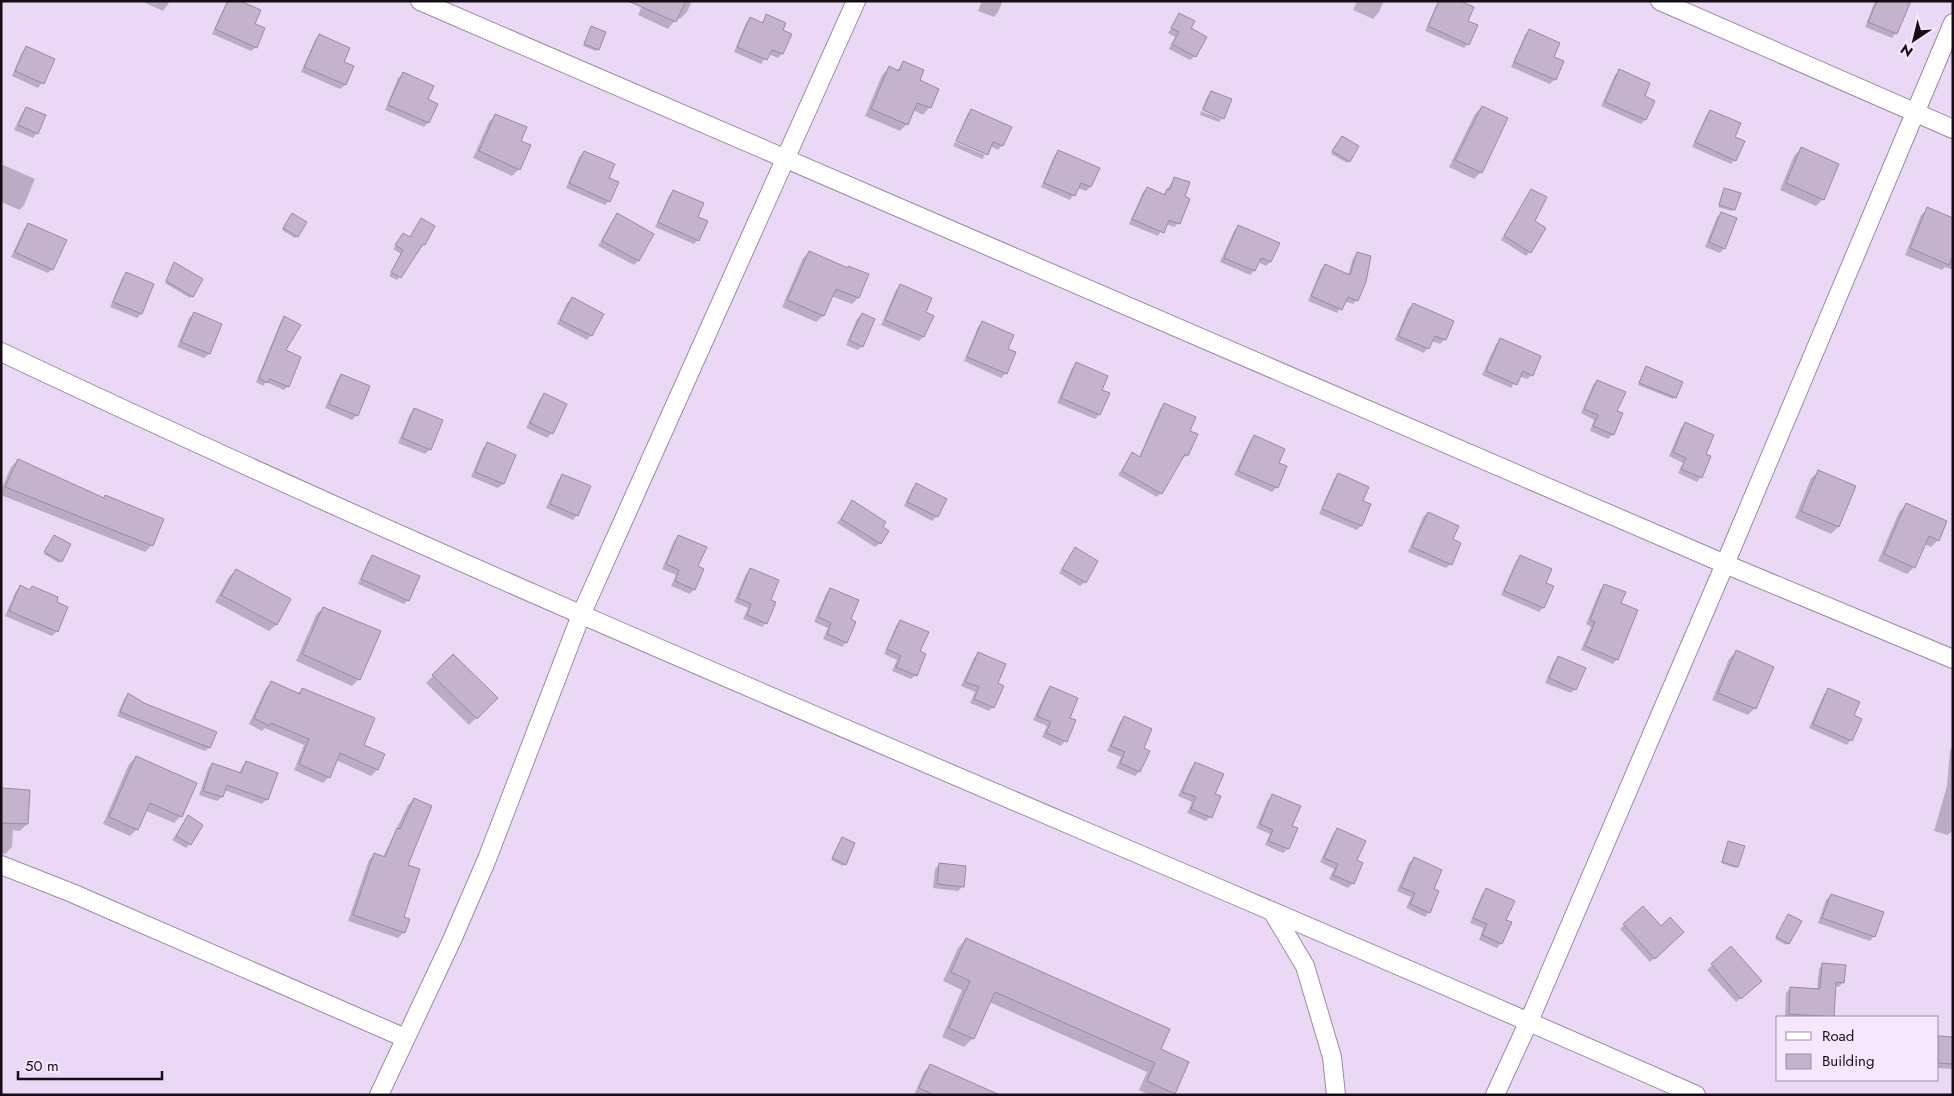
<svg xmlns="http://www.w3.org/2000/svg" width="1954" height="1096" font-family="Jost,sans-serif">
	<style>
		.shadow { fill: #0003 }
		.building { fill: #c5b3ce; stroke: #9b89a3 }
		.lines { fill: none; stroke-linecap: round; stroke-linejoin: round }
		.minor-casing { stroke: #9b8aa4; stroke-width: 20 }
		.minor { stroke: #fff; stroke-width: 18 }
	</style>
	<rect width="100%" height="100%" fill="#ebd8f4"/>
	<g class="shadow">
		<polygon points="141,1 170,1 163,11"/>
		<polygon points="227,1 237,1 253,24 256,47 251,51 212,34"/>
		<polygon points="644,1 692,1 687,12 680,19 677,18 668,29 638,15"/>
		<polygon points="982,1 1003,1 998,12 994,17 978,11"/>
		<polygon points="1357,1 1384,1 1379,12 1373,19 1353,10"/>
		<polygon points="1438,1 1457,1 1466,21 1468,44 1464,48 1425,31"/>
		<polygon points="1875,1 1909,1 1896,33 1892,38 1865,27"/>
		<polygon points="1179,14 1190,28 1195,56 1190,60 1169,49 1175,37 1168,33"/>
		<polygon points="767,16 781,30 790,34 782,54 778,58 768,54 761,64 734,52 746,23 750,19 761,23"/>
		<polygon points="591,27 598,49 596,51 583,46"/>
		<polygon points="1529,31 1552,57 1563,62 1555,79 1550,84 1511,67 1525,35"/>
		<polygon points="319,36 342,62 353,67 345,85 340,89 301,72 315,40"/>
		<polygon points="27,48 42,83 38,88 12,76 22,52"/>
		<polygon points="904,63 918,81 937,89 929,108 923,115 913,110 907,124 900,131 865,116 882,75 889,68 896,71"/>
		<polygon points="1619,71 1643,97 1645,120 1641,124 1601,106 1615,75"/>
		<polygon points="403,74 426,100 428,123 424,127 385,110 398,78"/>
		<polygon points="1211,92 1223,117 1202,109 1207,97"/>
		<polygon points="1482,107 1481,172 1474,179 1449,167 1475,114"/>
		<polygon points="26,108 37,133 33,138 14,130 22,113"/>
		<polygon points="971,110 1002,145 998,150 990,146 986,154 956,140 967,115"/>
		<polygon points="1201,111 1222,119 1219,122 1200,115"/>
		<polygon points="1710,111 1733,137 1735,160 1731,164 1692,147 1706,116"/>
		<polygon points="496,115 519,141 519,169 512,176 473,158 489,122"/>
		<polygon points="1340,139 1349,161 1347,163 1331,154"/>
		<polygon points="955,142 985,155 982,159 953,146"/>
		<polygon points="1801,149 1823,199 1816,206 1780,190 1794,156"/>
		<polygon points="1059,151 1090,187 1086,191 1078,188 1070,200 1041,187 1054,156"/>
		<polygon points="584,152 607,178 609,201 605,205 566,188 579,157"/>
		<polygon points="1,164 35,179 24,205 20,210 1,202"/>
		<polygon points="1174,179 1184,197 1179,223 1174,227 1166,224 1158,236 1129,224 1143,192 1147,188 1163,195"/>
		<polygon points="1725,189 1734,210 1732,211 1718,207"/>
		<polygon points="1531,190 1533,222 1530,252 1526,256 1501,240"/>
		<polygon points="673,191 696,217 698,240 694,244 655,227 669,196"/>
		<polygon points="1928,209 1953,219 1953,270 1945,267 1942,270 1905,255 1921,215"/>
		<polygon points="1721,213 1724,248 1720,253 1705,247 1717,217"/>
		<polygon points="617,215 653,234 638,261 634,265 598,246 613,219"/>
		<polygon points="290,216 297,236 295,238 282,230"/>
		<polygon points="421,219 424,244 397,280 389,276 401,254 393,249 400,238 409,238"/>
		<polygon points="28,224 52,269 48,273 11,257 24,229"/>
		<polygon points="1239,226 1270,262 1266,266 1258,262 1254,271 1250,275 1220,262 1234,231"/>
		<polygon points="809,252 847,269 858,298 852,304 831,296 823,316 816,322 782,307 803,258"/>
		<polygon points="1357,254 1357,300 1353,304 1344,301 1337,313 1308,301 1321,269 1325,265 1348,275 1353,258"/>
		<polygon points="173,266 192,296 190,298 165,283"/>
		<polygon points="126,274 141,314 137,318 110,307 122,278"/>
		<polygon points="900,286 924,313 923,337 919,341 881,325 896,290"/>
		<polygon points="572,299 591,335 587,340 557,324 567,303"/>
		<polygon points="1413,305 1452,322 1444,340 1440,344 1432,341 1424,353 1395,340 1408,309"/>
		<polygon points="194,314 221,325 209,354 204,358 177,347 189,318"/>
		<polygon points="862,314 862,346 858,350 846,345 857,319"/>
		<polygon points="285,317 284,351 288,386 284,390 266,382 263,386 256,382 281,321"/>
		<polygon points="983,322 1007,349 1006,373 1001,378 964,361 978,327"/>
		<polygon points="1500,340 1532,375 1527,379 1519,376 1511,388 1482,375 1496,344"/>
		<polygon points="1077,364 1101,391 1099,415 1095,419 1057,403 1072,368"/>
		<polygon points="1646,367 1681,382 1673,399 1638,385"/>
		<polygon points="341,375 357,415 352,420 325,408 337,380"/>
		<polygon points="1597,381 1616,411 1613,434 1608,439 1590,431 1594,420 1581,413 1593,385"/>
		<polygon points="545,395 552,433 547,438 526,428 540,399"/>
		<polygon points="1164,404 1188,431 1187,455 1182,459 1181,459 1161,493 1157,497 1118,475 1132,454 1139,457 1160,409"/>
		<polygon points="415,409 430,449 425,454 398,443 410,414"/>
		<polygon points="1685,424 1704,455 1701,477 1697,482 1678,473 1683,463 1669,456 1681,428"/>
		<polygon points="1254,437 1278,463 1286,467 1276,488 1272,492 1234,475 1250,441"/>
		<polygon points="488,444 515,455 503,484 498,488 471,477 483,448"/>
		<polygon points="18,460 152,545 145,552 1,495 1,490 11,467"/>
		<polygon points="1818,472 1855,487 1838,527 1831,534 1795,518 1811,478"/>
		<polygon points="563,475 577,515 573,520 546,508 558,480"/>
		<polygon points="1338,475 1362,502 1370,505 1361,526 1357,530 1319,514 1334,479"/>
		<polygon points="916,485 945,499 937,516 932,521 904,506 912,489"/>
		<polygon points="853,502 881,528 880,543 875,547 837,523"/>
		<polygon points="1906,505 1938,540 1931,547 1924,544 1914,567 1907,574 1878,561 1899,512"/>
		<polygon points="1428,513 1452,540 1451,564 1446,568 1408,552 1423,517"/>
		<polygon points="54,536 61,561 59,563 44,554"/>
		<polygon points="679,536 697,567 694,589 690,594 671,586 676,575 662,569 674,541"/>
		<polygon points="1075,549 1085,582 1080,586 1059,573"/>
		<polygon points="372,556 408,600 404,604 358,584 368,561"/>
		<polygon points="1520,557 1544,584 1543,608 1539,612 1501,595 1516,561"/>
		<polygon points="236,570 289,600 276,625 269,631 215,602 229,577"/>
		<polygon points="751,570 769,600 766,623 762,627 743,619 748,608 734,602 746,574"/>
		<polygon points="1605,585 1620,603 1617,659 1613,664 1581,650 1591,627 1586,624 1600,590"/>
		<polygon points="20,587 29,590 32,588 57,631 52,636 5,616 16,591"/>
		<polygon points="831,589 846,643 842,647 823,639 828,628 814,622 826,594"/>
		<polygon points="323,608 359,679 352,686 296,661 316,615"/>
		<polygon points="900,621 916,675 911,679 892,671 897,660 884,654 896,626"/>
		<polygon points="1736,652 1755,708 1748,715 1712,700 1729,659"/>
		<polygon points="978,653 996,684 993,707 989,711 970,703 975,692 961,686 974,658"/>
		<polygon points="453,656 496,698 469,725 426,683"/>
		<polygon points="1558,658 1575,689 1571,693 1545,683 1554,662"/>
		<polygon points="272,682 297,694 303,689 362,746 383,754 377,770 371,776 336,760 329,777 323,783 294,770 304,745 265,728 262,731 249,724 266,688"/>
		<polygon points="1050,687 1069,718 1065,741 1061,746 1042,737 1047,726 1033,720 1046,692"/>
		<polygon points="1829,689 1853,716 1851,740 1847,745 1809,728 1824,694"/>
		<polygon points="128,695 209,748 205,751 117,716 124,699"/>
		<polygon points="1124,718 1142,749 1139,772 1135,776 1116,768 1121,757 1107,751 1120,722"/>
		<polygon points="1953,747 1953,830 1948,835 1934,831 1947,786 1950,750"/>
		<polygon points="136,757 181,816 174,823 146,811 137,829 130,836 103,824 129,764"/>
		<polygon points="246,762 267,799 262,804 224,790 222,797 217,801 199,795 208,769 212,764 239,774 242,767"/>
		<polygon points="1195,763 1214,794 1210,817 1206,821 1187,813 1192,802 1178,796 1191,768"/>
		<polygon points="1,790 27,824 20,831 13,830 12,847 5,854 1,853"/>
		<polygon points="1273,796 1291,826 1296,829 1288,849 1283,853 1265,845 1270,834 1256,828 1268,800"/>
		<polygon points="414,799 406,865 402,917 404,932 398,938 348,921 369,860 375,854 383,857 408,805"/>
		<polygon points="188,817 190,844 186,848 172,840"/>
		<polygon points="1337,830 1356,860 1353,883 1348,888 1329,879 1334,869 1320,862 1333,834"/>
		<polygon points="842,838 845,864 843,866 831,860"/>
		<polygon points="1728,843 1737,866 1735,868 1721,863"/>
		<polygon points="1414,859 1432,889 1429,912 1425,917 1406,908 1411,897 1397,891 1409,863"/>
		<polygon points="940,864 963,886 958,891 933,888 935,869"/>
		<polygon points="1486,890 1505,921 1501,943 1497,948 1479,940 1483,928 1470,923 1482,894"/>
		<polygon points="1831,895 1874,936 1870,941 1818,923 1826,900"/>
		<polygon points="1643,908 1661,927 1678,937 1650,962 1620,929"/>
		<polygon points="1787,918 1788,943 1786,945 1775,939"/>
		<polygon points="966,939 1159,1050 1174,1093 1149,1095 1139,1090 1147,1072 989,1002 973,1038 964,1047 942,1037 962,990 943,981 958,948"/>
		<polygon points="1731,948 1756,985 1736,1002 1707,970"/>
		<polygon points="1823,964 1843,982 1839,987 1835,986 1833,1017 1785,1017 1786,993 1791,988 1817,990 1819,969"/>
		<polygon points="1938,1037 1953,1038 1953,1069 1938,1068"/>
		<polygon points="930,1066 998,1095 914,1095 924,1072"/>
	</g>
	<g class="building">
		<polygon points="228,1 240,1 261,10 255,24 265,28 257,48 215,29"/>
		<polygon points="628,1 686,1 676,22"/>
		<polygon points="1439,1 1460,1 1474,7 1468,21 1478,25 1469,45 1428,26"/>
		<polygon points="1877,1 1911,1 1897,34 1868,22"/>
		<polygon points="1179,13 1195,21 1191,28 1207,37 1196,57 1172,44 1179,32 1171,28"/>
		<polygon points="766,14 786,23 783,30 792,34 783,54 772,50 767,60 737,47 750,17 763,23"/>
		<polygon points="591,26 606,32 599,50 584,44"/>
		<polygon points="1529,29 1560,43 1554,57 1564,61 1556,80 1514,62"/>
		<polygon points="319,34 350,48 344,62 354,66 346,85 304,67"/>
		<polygon points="26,46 55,59 44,84 15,71"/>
		<polygon points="903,61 924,70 920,80 939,89 931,108 917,103 908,125 871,109 889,66 899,71"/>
		<polygon points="1619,69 1650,83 1645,96 1655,101 1646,120 1605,102"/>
		<polygon points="403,72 434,86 428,99 438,104 429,123 388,105"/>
		<polygon points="1211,91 1232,99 1224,119 1203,110"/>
		<polygon points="1482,106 1508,118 1482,173 1455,160"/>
		<polygon points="26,107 46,115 38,134 18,125"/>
		<polygon points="971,109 1012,127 1003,146 993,142 988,155 956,141"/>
		<polygon points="1710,110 1741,123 1735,137 1745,141 1736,161 1695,142"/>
		<polygon points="495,114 527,127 521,141 531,145 520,170 479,151"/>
		<polygon points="1342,136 1359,146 1350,162 1332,151"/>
		<polygon points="1801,147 1839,164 1824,200 1786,183"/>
		<polygon points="1058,150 1100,168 1091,187 1081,183 1075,196 1044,183"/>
		<polygon points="584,151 615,164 609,178 619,182 610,202 569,183"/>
		<polygon points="1174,177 1190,182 1185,196 1190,199 1180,224 1169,220 1164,233 1132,219 1147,187 1165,195 1167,189 1170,190"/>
		<polygon points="1724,188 1741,193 1735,210 1719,205"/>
		<polygon points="1531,189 1547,197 1535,221 1546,228 1531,253 1504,236"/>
		<polygon points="673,190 704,203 698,217 708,221 699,241 658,222"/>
		<polygon points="1927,207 1953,218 1953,256 1949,265 1910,248"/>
		<polygon points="1721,212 1737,218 1725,249 1709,242"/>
		<polygon points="292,213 307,222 298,237 283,228"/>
		<polygon points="617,213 654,234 639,261 602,241"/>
		<polygon points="421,218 435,226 425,245 423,244 401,278 391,272 403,250 395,245 403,233 410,237"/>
		<polygon points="28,223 67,240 53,270 15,252"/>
		<polygon points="1238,225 1280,243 1271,262 1261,258 1255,271 1224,258"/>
		<polygon points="809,251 848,268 848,266 869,274 859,298 836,289 824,316 787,300"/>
		<polygon points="1357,252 1371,256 1366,282 1358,301 1348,297 1342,310 1311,296 1325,264 1350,275"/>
		<polygon points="174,262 203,279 193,297 166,281"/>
		<polygon points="126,272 154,284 142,314 113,302"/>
		<polygon points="900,284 932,298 926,312 934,316 924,337 885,320"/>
		<polygon points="572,297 604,314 592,336 560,320"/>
		<polygon points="1413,303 1454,321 1446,340 1435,336 1429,349 1398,336"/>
		<polygon points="194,312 222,324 210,354 181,342"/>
		<polygon points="862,313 875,319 863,347 849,340"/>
		<polygon points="284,316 301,325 286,350 301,357 289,387 270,379 267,383 259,378"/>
		<polygon points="982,321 1014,335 1008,349 1016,352 1007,374 967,357"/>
		<polygon points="1500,338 1541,356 1533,376 1523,371 1517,385 1486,371"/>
		<polygon points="1076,362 1108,376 1102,390 1110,393 1100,415 1061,398"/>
		<polygon points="1646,366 1683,382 1676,398 1639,383"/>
		<polygon points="341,374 370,386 358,416 329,404"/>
		<polygon points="1597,380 1626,392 1617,411 1623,413 1614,435 1593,426 1598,415 1584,409"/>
		<polygon points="544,393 567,404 553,434 530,423"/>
		<polygon points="1164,403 1196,417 1190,431 1198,434 1188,456 1185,454 1162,494 1122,471 1132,452 1140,457"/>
		<polygon points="414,408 443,420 431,450 402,438"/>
		<polygon points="1685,422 1714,435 1706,454 1711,456 1702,478 1681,469 1686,458 1673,452"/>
		<polygon points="1254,435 1285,449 1279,463 1287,466 1278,488 1238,471"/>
		<polygon points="487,442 516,455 504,484 475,472"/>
		<polygon points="18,459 104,498 105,495 164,519 153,546 5,487"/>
		<polygon points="1818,470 1856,486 1839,527 1801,511"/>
		<polygon points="1338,473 1369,487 1363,501 1371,504 1362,526 1322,509"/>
		<polygon points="562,474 591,486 578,516 550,504"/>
		<polygon points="916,483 947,499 938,517 907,502"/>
		<polygon points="852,500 886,522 883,527 889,531 881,544 841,519"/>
		<polygon points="1906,503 1947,521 1939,541 1929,536 1915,568 1884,554"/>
		<polygon points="1428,512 1459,526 1453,539 1461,543 1452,565 1412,547"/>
		<polygon points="54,535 71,544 62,562 44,552"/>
		<polygon points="678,535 707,547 698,566 704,569 695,590 675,581 679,570 666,564"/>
		<polygon points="1075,547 1098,561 1086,583 1062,569"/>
		<polygon points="372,555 420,576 409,601 361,579"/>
		<polygon points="1520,555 1552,569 1546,583 1554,586 1544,608 1504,591"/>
		<polygon points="750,568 779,580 771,600 776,602 767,624 747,615 751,604 738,598"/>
		<polygon points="236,569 291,599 277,625 221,595"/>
		<polygon points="1604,584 1626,592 1621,603 1638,610 1618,660 1585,646 1595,622 1590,620"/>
		<polygon points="20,585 30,590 32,586 58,597 57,602 68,607 58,632 9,611"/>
		<polygon points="830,588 859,600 851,619 856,622 847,643 827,634 831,623 818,617"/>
		<polygon points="323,607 381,631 360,680 302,654"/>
		<polygon points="900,620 929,632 920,651 926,654 917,676 896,667 901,656 887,649"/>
		<polygon points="1736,650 1774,667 1756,709 1718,693"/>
		<polygon points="978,652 1006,664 998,683 1004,686 994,708 974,699 979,687 965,682"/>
		<polygon points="453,654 498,698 477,719 432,675"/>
		<polygon points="1558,656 1586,668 1576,690 1549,678"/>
		<polygon points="271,681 300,694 302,688 375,718 364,745 385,754 378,770 340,753 330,778 299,764 309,739 271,723 269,726 254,718"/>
		<polygon points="1050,686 1078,698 1070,718 1076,720 1067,742 1046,733 1051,722 1037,716"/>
		<polygon points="1828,688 1860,702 1854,715 1862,719 1852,741 1813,724"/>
		<polygon points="128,693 144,703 217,732 210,748 120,712"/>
		<polygon points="1124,716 1152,729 1144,748 1150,751 1140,772 1120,763 1125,752 1111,746"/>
		<polygon points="136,756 197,783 182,817 150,803 138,830 109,817"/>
		<polygon points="246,761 278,773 268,800 227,785 223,797 203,791 212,763 241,773"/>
		<polygon points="1195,762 1224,774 1215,794 1221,796 1212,818 1191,809 1196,797 1182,792"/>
		<polygon points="1,788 30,790 28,824 1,823"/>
		<polygon points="1272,794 1301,806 1292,826 1298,828 1289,849 1268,841 1273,830 1260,824"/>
		<polygon points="414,798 432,806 408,865 420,869 404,917 410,919 405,933 353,915 374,853 385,857 397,828 400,829"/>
		<polygon points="188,815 203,825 191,845 176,836"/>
		<polygon points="1337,828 1366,841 1357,860 1363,863 1354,884 1333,875 1338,864 1324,858"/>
		<polygon points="842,837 855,843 846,865 832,858"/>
		<polygon points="1728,841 1745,846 1738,867 1722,862"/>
		<polygon points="1414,857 1442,870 1434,889 1439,891 1430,913 1410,904 1415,893 1401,887"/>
		<polygon points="939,863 966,866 964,887 937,884"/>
		<polygon points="1486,888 1515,901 1506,920 1512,922 1502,944 1482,935 1487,924 1473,918"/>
		<polygon points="1831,894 1884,912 1875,937 1822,918"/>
		<polygon points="1643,906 1661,926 1670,917 1684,932 1655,959 1623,924"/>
		<polygon points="1788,914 1802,921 1789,944 1776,937"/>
		<polygon points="966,938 1170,1029 1161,1049 1189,1062 1175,1094 1147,1081 1155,1063 995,992 974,1039 949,1028 970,981 951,972"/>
		<polygon points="1731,946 1762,981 1741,999 1711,964"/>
		<polygon points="1822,963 1846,965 1844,983 1836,982 1834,1017 1789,1014 1790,987 1820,989"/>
		<polygon points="1938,1036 1953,1037 1953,1064 1938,1063"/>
		<polygon points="930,1064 1000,1095 934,1095 919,1088"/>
	</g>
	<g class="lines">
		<defs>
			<g id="minor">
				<polyline points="420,1 1725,564 1953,659"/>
				<polyline points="1660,1 1953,129"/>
				<path d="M1,352C559,616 1132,846 1696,1095"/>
				<polyline points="1,865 72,893 405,1038"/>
				<polyline points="1272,911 1305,966 1332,1057 1336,1095"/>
				<polyline points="379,1095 452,940 487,859 581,615 856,1"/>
				<polyline points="1495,1095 1529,1021 1725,564 1953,23"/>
			</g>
		</defs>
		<use href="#minor" class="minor-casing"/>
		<use href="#minor" class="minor"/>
	</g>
	<rect width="1954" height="1096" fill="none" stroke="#140d16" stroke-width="5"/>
	<rect x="1776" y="1016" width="162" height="65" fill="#f6e7fe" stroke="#9c90a1"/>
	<rect x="1786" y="1032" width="25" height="8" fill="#ffffff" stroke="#9c90a1"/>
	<text x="1822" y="1041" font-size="15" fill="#140d16">Road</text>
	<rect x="1786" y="1054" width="25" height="15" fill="#c5b3ce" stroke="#9c90a1"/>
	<text x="1822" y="1066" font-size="15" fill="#140d16">Building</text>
	<g transform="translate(1914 40) rotate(215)" stroke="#f6e7fe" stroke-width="4" paint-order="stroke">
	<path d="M0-4L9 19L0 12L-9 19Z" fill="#140d16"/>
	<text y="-8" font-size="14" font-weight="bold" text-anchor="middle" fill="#140d16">N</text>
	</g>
	<path d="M18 1071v8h144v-8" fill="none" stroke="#140d16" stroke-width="2.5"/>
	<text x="25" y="1071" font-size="15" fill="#140d16" stroke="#f6e7fe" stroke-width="4" paint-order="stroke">50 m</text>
</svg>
